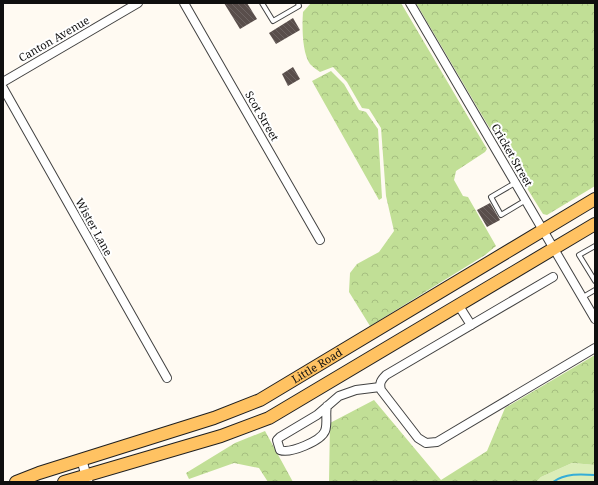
<svg xmlns="http://www.w3.org/2000/svg" width="598" height="485" font-family="'Noto Serif',serif">
	<style>
		.grass { fill: #dbedb8 }
		.forest { fill: url(#forest-crowns) }
		.lines { fill: none; stroke-linecap: round; stroke-linejoin: round }
		.stream { stroke: #34add7; stroke-width: 2 }
		.building { fill: url(#building-back-hatch) }
		.service-casing { stroke: #424242; stroke-width: 6 }
		.minor-casing { stroke: #424242; stroke-width: 10 }
		.tertiary-casing { stroke: #424242; stroke-width: 11 }
		.primary-casing { stroke: #202020; stroke-width: 14 }
		.service { stroke: #fff; stroke-width: 4 }
		.minor { stroke: #fff; stroke-width: 8 }
		.tertiary { stroke: #fff; stroke-width: 9 }
		.primary { stroke: #ffc262; stroke-width: 12 }
		.labels { text-anchor: middle; stroke-width: 4; stroke-linejoin: round; paint-order: stroke }
		.street-label { font-size: 11px; fill: #0f0f0f; stroke: #fff }
	</style>
	<defs>
		<pattern id="forest-crowns" width="20" height="18" patternUnits="userSpaceOnUse"><rect width="20" height="18" fill="#c1df96"/><path d="M2 6a3 3 0 1 1 6 0M12 15a3 3 0 1 1 6 0" fill="none" stroke="#a5be80"/></pattern>
		<pattern id="building-back-hatch" width="6" height="6" patternUnits="userSpaceOnUse"><rect width="6" height="6" fill="#594e4b"/><path d="M-1 5l2 2M0 0l6 6M5-1l2 2" fill="none" stroke="#6c6361"/></pattern>
	</defs>
	<rect width="100%" height="100%" fill="#fffaf2"/>
	<polygon class="grass" points="572,463 595,465 595,482 536,482 541,477"/>
	<g class="forest">
		<path d="M311,3H401L487,149L485,152L456,171L454,180L463,196L468,197L496,246L485,255L370,326L349,292L350,273L357,264L379,252L394,231L386,196L381,128L369,109L362,108L347,82L333,67L320,72C317,70 313,67 310,64C302,53 302,26 303,12Z"/>
		<polygon points="416,3 595,3 595,186 547,215 543,214 486,122"/>
		<polygon points="331,71 344,84 359,110 366,112 378,129 382,198 379,200 312,81"/>
		<polygon points="595,355 595,465 572,463 541,477 536,482 329,482 330,423 374,400 441,480 487,451 505,408"/>
		<polygon points="265,431 293,482 268,482 259,468 234,463 189,479 186,473 235,443"/>
	</g>
	<g class="lines">
		<path class="stream" d="M553,482C565,473 581,474 595,475"/>
	</g>
	<g class="building">
		<polygon points="224,3 247,3 257,19 240,29"/>
		<polygon points="293,18 300,30 276,44 269,33"/>
		<polygon points="293,67 300,79 288,86 282,74"/>
		<polygon points="490,203 500,220 487,227 477,210"/>
	</g>
	<g class="lines">
		<defs>
			<g id="service">
				<polyline points="262,3 273,21 299,6 298,3"/>
				<polyline points="515,183 491,197 501,215 526,200"/>
				<polyline points="595,246 579,255 595,281"/>
				<polyline points="583,297 595,290"/>
			</g>
			<g id="minor">
				<polyline points="184,3 320,240"/>
				<polyline points="410,3 595,319"/>
				<polyline points="3,82 138,3"/>
				<polyline points="3,88 167,378"/>
				<path d="M553,277L386,375C381,380 379,383 381,390L418,438L426,443L437,442L595,348"/>
				<polyline points="459,306 471,325"/>
				<path d="M327,406C325,414 328,423 325,431C321,441 290,454 280,450L277,440L280,437L317,415L339,396L356,390L380,387"/>
			</g>
			<polyline id="tertiary" points="82,461 88,482"/>
			<g id="primary">
				<path id="s1" d="M16,482L39,473L214,418L260,400L595,199"/>
				<polyline points="64,482 221,436 269,418 595,224"/>
			</g>
		</defs>
		<use href="#service" class="service-casing"/>
		<use href="#minor" class="minor-casing"/>
		<use href="#tertiary" class="tertiary-casing"/>
		<use href="#primary" class="primary-casing"/>
		<use href="#service" class="service"/>
		<use href="#minor" class="minor"/>
		<use href="#tertiary" class="tertiary"/>
		<use href="#primary" class="primary"/>
	</g>
	<g class="labels">
		<g class="street-label">
			<text transform="translate(54 39) rotate(-30)" y="4">Canton Avenue</text>
			<text transform="translate(262 116) rotate(60)" y="4">Scot Street</text>
			<text transform="translate(512 155) rotate(60)" y="4">Cricket Street</text>
			<text transform="translate(94 227) rotate(61)" y="4">Wister Lane</text>
			<text dy="4" stroke="none"><textPath href="#s1" startOffset="324">Little Road</textPath></text>
		</g>
	</g>
	<rect width="598" height="485" fill="none" stroke="#0f0f0f" stroke-width="8"/>
</svg>
